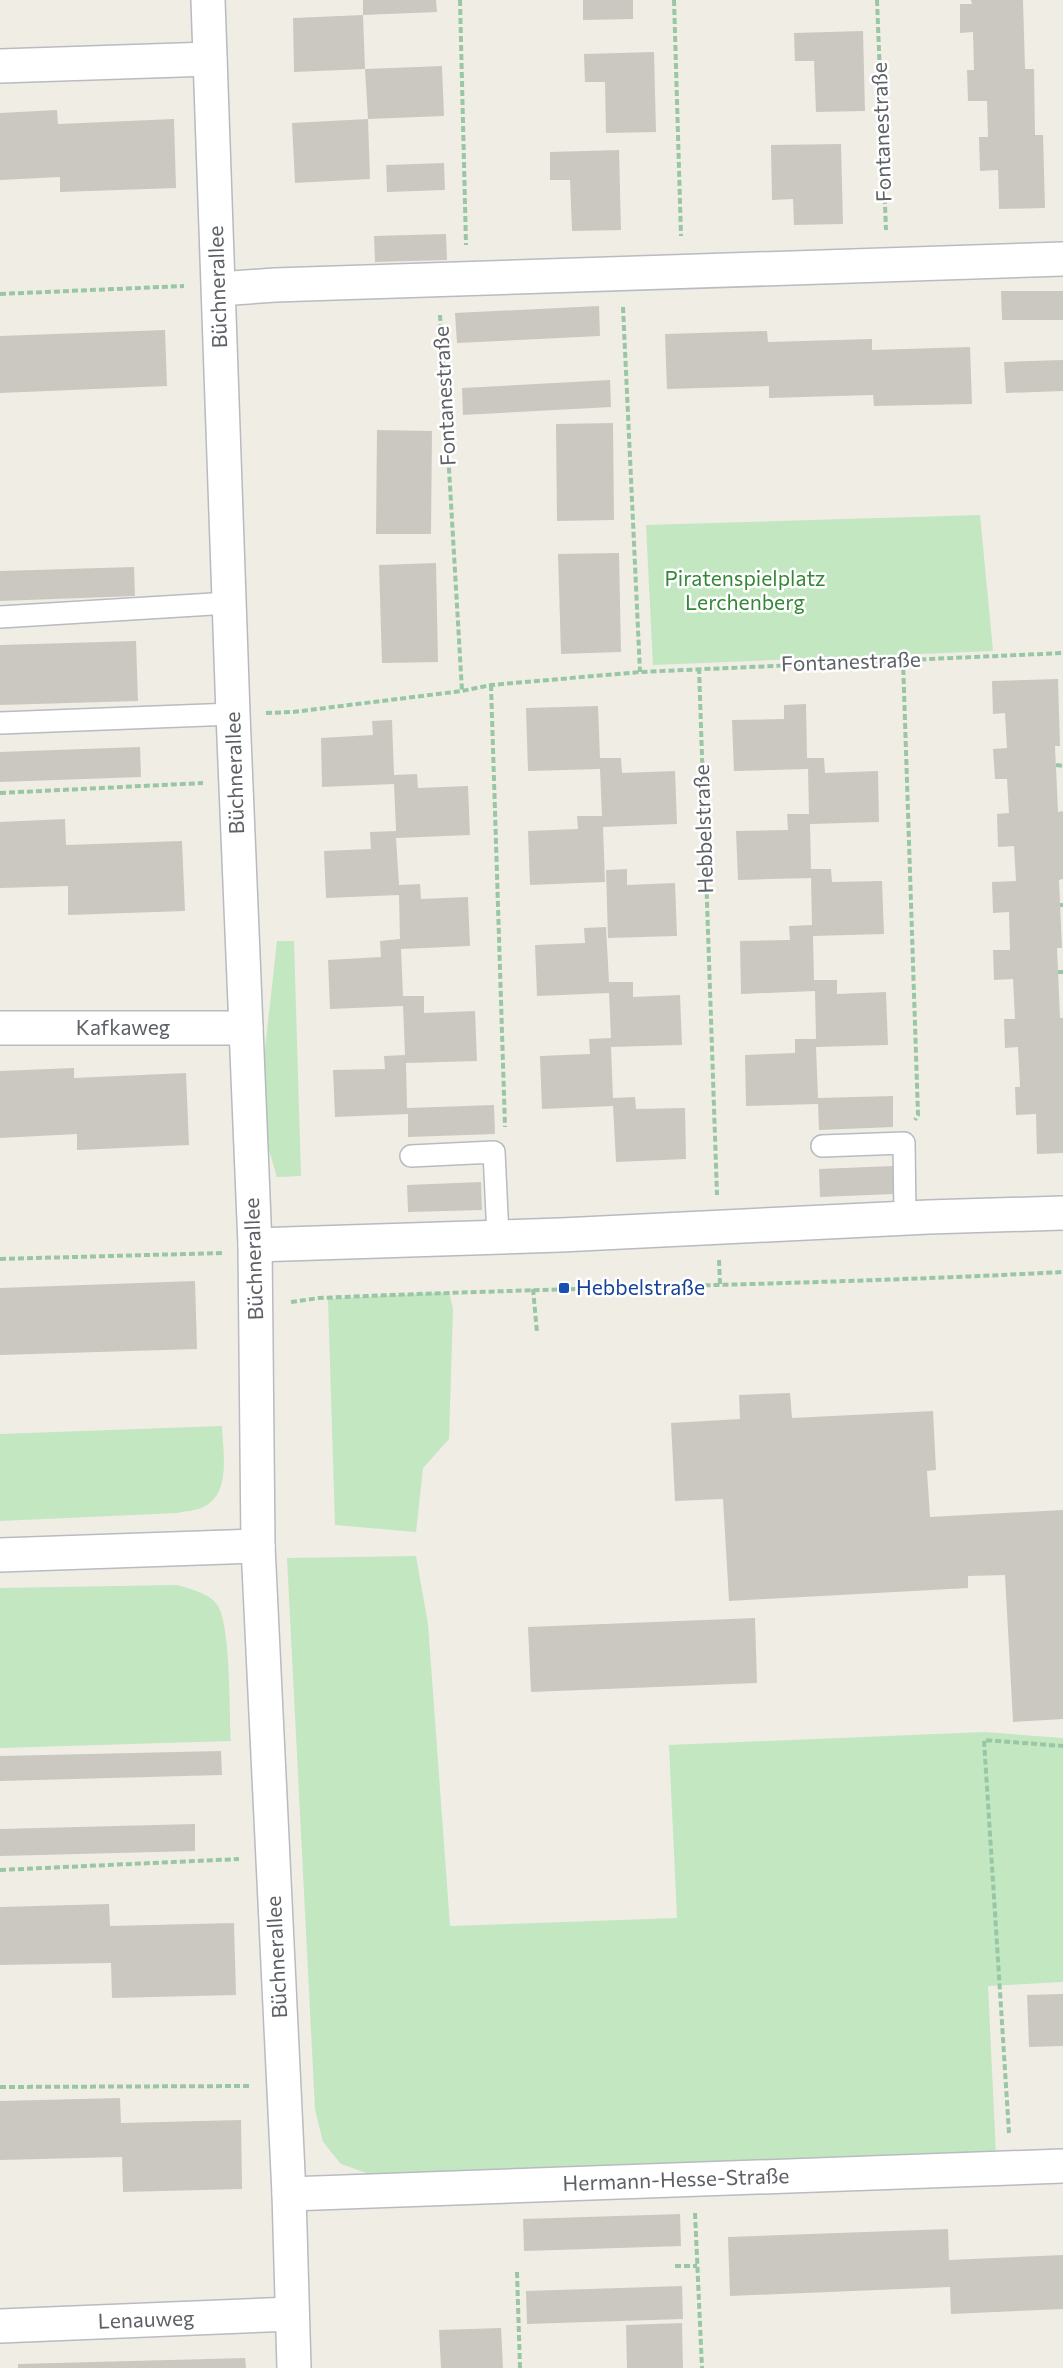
<svg xmlns="http://www.w3.org/2000/svg" width="1063" height="2368" font-family="Commissioner,sans-serif">
	<style>
		.green { fill: #c2e7c1 }
		.building { fill: #cbc8c2 }
		.lines { fill: none; stroke-linecap: round; stroke-linejoin: round }
		.lane-casing { stroke: #b8bbbf; stroke-width: 24 }
		.street-casing { stroke: #b8bbbf; stroke-width: 36 }
		.secondary-casing { stroke: #b7babf; stroke-width: 36 }
		.path { stroke: #99c7a6; stroke-width: 4; stroke-dasharray: 6 3; stroke-linecap: butt }
		.lane { stroke: #fff; stroke-width: 21 }
		.street { stroke: #fff; stroke-width: 33 }
		.secondary { stroke: #fff; stroke-width: 33 }
		.transit-dot { fill: #1a4fb4; stroke: #fff; stroke-width: 2 }
		.labels { text-anchor: middle; stroke-width: 5; stroke-linejoin: round; paint-order: stroke }
		.street-label { font-size: 21px; fill: #5d6166; stroke: #fff }
		.park-label { font-size: 21px; fill: #338737; stroke: #fff }
		.transit-label { font-size: 21px; fill: #164399; stroke: #fff; text-anchor: start }
	</style>
	<rect width="100%" height="100%" fill="#f0ede5"/>
	<g class="green">
		<polygon points="980,515 993,651 653,665 646,525"/>
		<polygon points="277,941 294,941 301,1176 277,1177 268,1147 264,1058"/>
		<polygon points="449,1292 453,1309 449,1439 423,1468 416,1532 335,1525 328,1299"/>
		<path d="M222,1426C223,1453 232,1496 201,1508C194,1511 185,1511 177,1513L0,1521V1434Z"/>
		<polygon points="416,1556 428,1624 450,1926 677,1918 669,1745 984,1732 1063,1738 1063,1982 988,1986 996,2155 372,2175 341,2164 323,2142 315,2109 287,1558"/>
		<path d="M177,1585C190,1589 210,1593 218,1606C231,1628 229,1711 231,1741L0,1748V1588Z"/>
	</g>
	<g class="building">
		<polygon points="363,0 436,0 437,12 363,15"/>
		<polygon points="583,0 633,0 633,19 583,20"/>
		<polygon points="971,0 1023,0 1025,69 1034,69 1035,135 1043,135 1045,208 999,209 998,170 980,171 979,137 988,137 987,101 968,101 967,70 974,70 973,32 960,33 960,4 972,4"/>
		<polygon points="363,15 365,69 294,72 293,18"/>
		<polygon points="863,31 865,111 816,112 814,61 795,61 794,33"/>
		<polygon points="654,52 656,132 606,133 605,82 585,82 584,54"/>
		<polygon points="442,66 444,116 368,119 370,179 295,183 292,123 368,119 365,69"/>
		<polygon points="57,110 58,124 174,119 176,188 60,192 60,177 0,180 0,113"/>
		<polygon points="841,144 843,224 794,225 793,199 772,200 771,145"/>
		<polygon points="619,150 621,230 572,231 570,180 550,180 550,152"/>
		<polygon points="444,163 445,190 387,192 386,165"/>
		<polygon points="446,234 447,260 375,262 374,236"/>
		<polygon points="1001,291 1063,291 1063,320 1002,320"/>
		<polygon points="599,306 600,336 457,343 455,313"/>
		<polygon points="165,330 167,386 0,393 0,336"/>
		<polygon points="767,331 768,342 872,339 872,350 970,347 972,404 874,406 873,395 769,398 769,386 667,389 665,334"/>
		<polygon points="1063,360 1063,391 1006,393 1004,362"/>
		<polygon points="610,380 611,407 463,415 462,388"/>
		<polygon points="613,423 614,520 557,521 556,424"/>
		<polygon points="377,430 432,431 431,534 376,534"/>
		<polygon points="619,553 621,652 561,654 558,554"/>
		<polygon points="436,563 438,662 382,663 379,565"/>
		<polygon points="134,567 135,596 0,601 0,571"/>
		<polygon points="136,641 138,701 0,705 0,645"/>
		<polygon points="1058,679 1060,746 1055,746 1058,812 1063,811 1063,879 1059,880 1062,948 1057,948 1060,1018 1063,1018 1063,1153 1037,1154 1036,1114 1016,1115 1015,1087 1020,1087 1018,1047 1005,1048 1004,1019 1015,1019 1013,979 994,980 993,950 1010,950 1009,912 993,913 992,882 1016,881 1014,846 998,847 997,814 1009,813 1007,779 995,779 993,749 1007,748 1005,713 993,714 992,681"/>
		<polygon points="806,704 807,758 824,758 825,773 878,771 879,822 810,824 811,869 831,869 832,882 882,881 884,934 813,936 814,980 837,980 837,994 886,992 888,1045 816,1047 818,1098 893,1096 893,1127 819,1130 818,1104 746,1106 745,1055 795,1053 795,1039 816,1039 815,991 741,994 740,941 790,940 789,926 812,925 811,878 738,880 736,831 788,830 787,814 809,814 808,769 734,771 732,720 784,719 784,705"/>
		<polygon points="598,706 600,758 621,758 622,773 675,771 677,824 603,827 605,882 530,885 528,831 578,829 577,816 602,816 600,769 528,771 526,708"/>
		<polygon points="392,720 394,775 417,774 418,788 468,786 470,835 396,838 399,885 420,884 421,899 468,897 470,946 401,949 403,996 424,996 424,1013 475,1011 477,1061 406,1063 407,1108 494,1105 495,1134 408,1137 408,1114 335,1117 333,1070 385,1069 384,1056 405,1055 403,1006 330,1009 328,960 381,957 380,941 400,939 399,895 326,898 324,851 371,849 370,832 396,831 394,784 322,787 321,738 373,735 372,721"/>
		<polygon points="140,747 141,777 0,782 0,752"/>
		<polygon points="65,819 66,845 182,841 185,911 68,915 68,886 0,888 0,822"/>
		<polygon points="627,869 627,885 675,883 677,936 608,938 606,870"/>
		<polygon points="606,927 609,982 633,982 633,997 680,995 682,1045 611,1047 613,1098 635,1097 636,1109 685,1108 686,1159 616,1162 613,1106 542,1109 540,1056 590,1054 589,1039 611,1038 609,993 537,996 535,945 585,943 584,928"/>
		<polygon points="74,1068 74,1078 186,1073 189,1145 77,1150 77,1134 0,1138 0,1071"/>
		<polygon points="893,1166 894,1194 820,1197 819,1169"/>
		<polygon points="481,1182 482,1210 408,1212 407,1185"/>
		<polygon points="195,1281 197,1349 0,1355 0,1288"/>
		<polygon points="790,1393 792,1418 933,1411 936,1470 927,1471 930,1517 1063,1510 1063,1719 1013,1722 1005,1575 968,1576 968,1588 729,1601 723,1499 675,1501 671,1423 740,1419 739,1395"/>
		<polygon points="755,1618 757,1683 531,1692 528,1627"/>
		<polygon points="221,1751 222,1775 0,1781 0,1756"/>
		<polygon points="195,1824 195,1851 0,1856 0,1829"/>
		<polygon points="109,1904 110,1926 234,1923 236,1995 112,1998 111,1963 0,1965 0,1907"/>
		<polygon points="1063,1994 1063,2046 1029,2047 1027,1995"/>
		<polygon points="120,2098 121,2123 241,2120 242,2189 123,2192 122,2157 0,2160 0,2101"/>
		<polygon points="680,2214 681,2246 524,2251 523,2219"/>
		<polygon points="948,2229 949,2260 1063,2255 1063,2309 951,2314 950,2287 730,2296 728,2237"/>
		<polygon points="682,2286 683,2319 527,2324 526,2291"/>
		<polygon points="682,2323 683,2368 627,2368 626,2325"/>
		<polygon points="501,2328 503,2368 441,2368 439,2330"/>
		<polygon points="245,2358 246,2368 18,2368 18,2364"/>
	</g>
	<g class="lines">
		<defs>
			<g id="lane">
				<polyline points="0,617 229,603"/>
				<polyline points="0,723 233,714"/>
				<polyline points="822,1146 904,1143 905,1218"/>
				<polyline points="411,1156 494,1152 498,1236"/>
			</g>
			<g id="street">
				<polyline points="0,66 210,59"/>
				<polyline points="219,289 275,285 1063,259"/>
				<polyline points="0,1028 246,1028"/>
				<polyline points="255,1245 258,1546 289,2194 294,2368"/>
				<polyline points="0,1555 258,1546"/>
				<polyline points="289,2194 1063,2166"/>
				<polyline points="0,2326 292,2314"/>
			</g>
			<polyline id="secondary" points="208,0 233,714 255,1245 561,1235 928,1217 1063,1213"/>
		</defs>
		<use href="#lane" class="lane-casing"/>
		<use href="#street" class="street-casing"/>
		<use href="#secondary" class="secondary-casing"/>
		<g class="path">
			<polyline points="460,0 466,245"/>
			<polyline points="674,0 681,236"/>
			<polyline points="877,0 886,230"/>
			<polyline points="0,294 184,286"/>
			<polyline points="623,307 640,672"/>
			<polyline points="440,315 462,691"/>
			<polyline points="903,660 918,1115 915,1120"/>
			<polyline points="699,668 717,1195"/>
			<polyline points="491,685 505,1127"/>
			<polyline points="266,713 293,712 462,691 491,685 640,672 1063,653"/>
			<polyline points="1056,765 1063,766"/>
			<polyline points="0,793 203,783"/>
			<polyline points="1060,905 1063,905"/>
			<polyline points="1058,972 1063,972"/>
			<polyline points="0,1259 222,1253"/>
			<polyline points="719,1260 720,1284"/>
			<polyline points="533,1289 537,1332"/>
			<path d="M291,1302L319,1298C567,1287 815,1285 1063,1272"/>
			<polyline points="0,1870 239,1859"/>
			<polyline points="0,2087 251,2086"/>
			<polyline points="1009,2133 984,1740 1063,1746"/>
			<polyline points="695,2213 702,2368"/>
			<polyline points="675,2266 697,2266"/>
			<polyline points="517,2272 520,2368"/>
		</g>
		<use href="#lane" class="lane"/>
		<use href="#street" class="street"/>
		<use href="#secondary" class="secondary"/>
	</g>
	<rect class="transit-dot" x="558" y="1282" width="12" height="12" rx="3"/>
	<g class="labels">
		<g class="street-label">
			<text transform="translate(882 132) rotate(-92)" y="7">Fontanestraße</text>
			<text transform="translate(218 287) rotate(-92)" y="7">Büchnerallee</text>
			<text transform="translate(445 396) rotate(-93)" y="7">Fontanestraße</text>
			<text transform="translate(851 662) rotate(-2)" y="7">Fontanestraße</text>
			<text transform="translate(235 773) rotate(-92)" y="7">Büchnerallee</text>
			<text transform="translate(704 829) rotate(-92)" y="7">Hebbelstraße</text>
			<text x="123" y="1035">Kafkaweg</text>
			<text transform="translate(254 1259) rotate(-92)" y="7">Büchnerallee</text>
			<text transform="translate(277 1957) rotate(-93)" y="7">Büchnerallee</text>
			<text transform="translate(676 2180) rotate(-2)" y="7">Hermann-Hesse-Straße</text>
			<text transform="translate(146 2320) rotate(-2)" y="7">Lenauweg</text>
		</g>
		<g class="park-label">
			<text x="745" y="586">Piratenspielplatz<tspan x="745" dy="24">Lerchenberg</tspan></text>
		</g>
		<g class="transit-label">
			<text x="576" y="1295">Hebbelstraße</text>
		</g>
	</g>
</svg>
